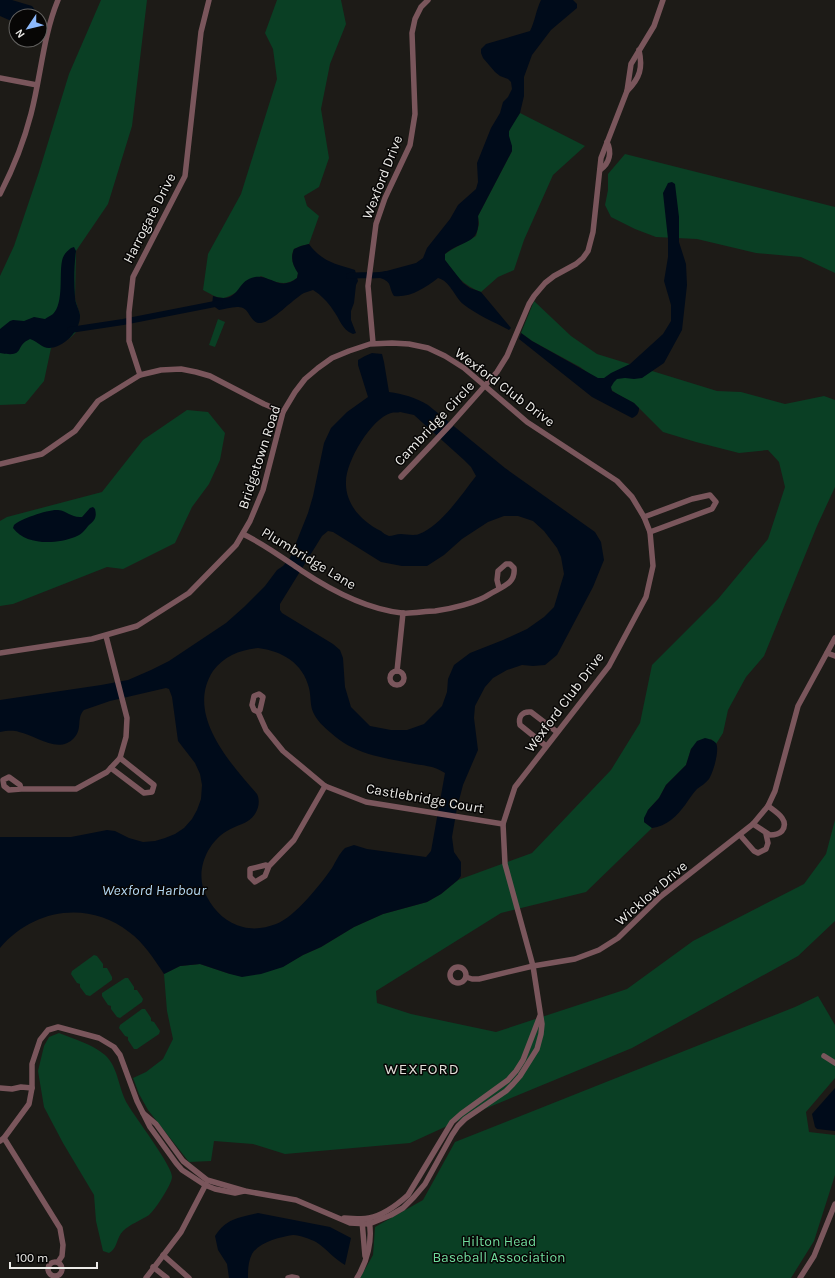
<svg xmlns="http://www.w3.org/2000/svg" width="835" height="1278" font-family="Karla,sans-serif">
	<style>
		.green { fill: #0a3f24 }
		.water { fill: #000b1a; fill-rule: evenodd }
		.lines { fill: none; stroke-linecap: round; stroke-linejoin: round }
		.canal { stroke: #000b1a; stroke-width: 6 }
		.minor { stroke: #7a565c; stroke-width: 5.5 }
		.labels { text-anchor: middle; stroke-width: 3; stroke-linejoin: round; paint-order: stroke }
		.street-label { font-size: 14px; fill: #ecebe8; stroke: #070605 }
		.park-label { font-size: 14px; fill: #70db9c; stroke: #070605 }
		.water-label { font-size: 15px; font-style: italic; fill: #b3d7f2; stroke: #070605 }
		.neighbourhood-label { font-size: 15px; letter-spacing: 1px; fill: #e1dfd8; stroke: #070605 }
	</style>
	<rect width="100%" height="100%" fill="#1d1b17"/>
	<g class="green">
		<polygon points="101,0 147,0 132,126 108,204 76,251 75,299 80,315 77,331 70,338 51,348 44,381 25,404 0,405 0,276 14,246 39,172 69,74"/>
		<path d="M277,0H341L346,24L330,64L321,109L329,158L319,187L304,196L307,206L319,216L309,244L301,246L294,249C290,258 293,265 298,273L297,278C286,287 273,282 261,276C253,281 231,298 223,298C216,298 209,293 203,290L208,254L241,194L277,79L273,49L265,33Z"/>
		<path d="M520,113L585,146L553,175L524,240L514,270L498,277L481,292C464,286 455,275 445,260V254L451,250L476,236L479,224L478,216L512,151C512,146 510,143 509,138C507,129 515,120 520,113Z"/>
		<polygon points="625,154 835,207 835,273 801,257 756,253 697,239 656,237 635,229 611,217 605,205 608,190 608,174"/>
		<polygon points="534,301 571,336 597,354 717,391 741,392 785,404 824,396 835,400 835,487 817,526 764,656 746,677 728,710 723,733 716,744 711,739 691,749 686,765 666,785 659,798 648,810 644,822 652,828 586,892 501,913 376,991 377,1003 411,1014 496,1032 627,989 693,941 804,884 826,854 835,820 835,921 798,956 632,1048 482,1110 410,1143 285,1154 253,1144 214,1141 211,1161 189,1162 148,1110 139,1094 133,1078 146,1072 163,1059 173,1039 167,1011 164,974 180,966 200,964 230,974 282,967 303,955 321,947 354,927 383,914 427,902 441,894 458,880 532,853 611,770 640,723 652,665 718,599 768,539 785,487 779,462 768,450 739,453 696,442 663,432 634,403 617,394 580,367 532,341 521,333"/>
		<polygon points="218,319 225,322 215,347 209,345"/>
		<polygon points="187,410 208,412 225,433 220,460 209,484 192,507 175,543 123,569 107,567 13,604 0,606 0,521 7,517 102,492 143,440"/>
		<polygon points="94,955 97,956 103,964 103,968 107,968 112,977 112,980 90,996 86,995 80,987 80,984 77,983 71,974 72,971"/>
		<polygon points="125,978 128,978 134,987 134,990 137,990 143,999 142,1002 120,1018 117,1017 111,1009 111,1006 108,1005 102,996 102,993"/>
		<polygon points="818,996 835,1025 835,1078 806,1112 809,1132 835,1135 835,1175 814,1241 791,1278 360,1278 373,1255 375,1227 423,1200 455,1142 795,1007"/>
		<polygon points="142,1009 145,1009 151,1018 151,1021 154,1022 160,1031 159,1034 137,1049 134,1049 128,1040 128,1037 125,1036 119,1028 120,1025"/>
		<path d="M59,1033C74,1039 92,1044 105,1055C119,1068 118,1089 128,1105C135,1117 173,1167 172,1177C172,1184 155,1210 149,1215C141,1220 129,1225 123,1231C116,1238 118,1248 109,1253L103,1251L96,1221L94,1195L63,1143L44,1107L38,1071L44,1046L49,1037Z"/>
	</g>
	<g class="water">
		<polygon points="0,0 12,0 32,6 36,11 35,16 16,16 16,20 9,20 0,16"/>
		<path d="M541,0H573L577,4V8L551,30L532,55L524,77V96L520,113L509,131V136L512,146V151L478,216C481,246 463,239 445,254V260L463,283L470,288L481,292L511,328L509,330C494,322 477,315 463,304C454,296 450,281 438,278C425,288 410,298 394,296C388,287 393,282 380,278L379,273L416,263L423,258L427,248L450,219L458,205L476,189L478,182L477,163L491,128L500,113L503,102L508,97L512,89L511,82L508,79L500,76L495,72L483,58L481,53V49L486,44L530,31C535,21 536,10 541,0Z"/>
		<path d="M672,182L675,184L679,217V242L686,264L687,285L682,330L664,363L642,378L634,379L625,378L617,379L614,382L611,387L612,391L634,403L639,408C639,413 637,416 632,418L592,397L519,339L521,333L532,341L598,378H604L611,373L630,364L663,334L671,321V305L664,281L668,257V239L663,193L668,183Z"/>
		<path d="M309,244C322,262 336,264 355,270L358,281L356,285L354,303L351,311V320L356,333L353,334C341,329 340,319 333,310C328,302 321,295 313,290C310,291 307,292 304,293C293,299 272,322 261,323C251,324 250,311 243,308C236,305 226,309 219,310L212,305L213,296C241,305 235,280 255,277C270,274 280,292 297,278L298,273C293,265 290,259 294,249L301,246Z"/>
		<path d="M74,247L76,251C74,266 74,282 75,297C75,303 79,309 80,315C81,330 64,348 49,348C42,348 37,341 30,339C14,346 26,358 0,353V329L10,321L13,320L24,321L34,317L45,319C47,317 51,316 53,314C64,303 59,275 62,261C63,255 67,251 71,248Z"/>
		<path d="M372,353L382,354L384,362L389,392C403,394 415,397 428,405L505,468L595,532L601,542L604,560L593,587L557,655L545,665L533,666L522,665L507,670L493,678L485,687L475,706L474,718L478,750L463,785L457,808L452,837L454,852L461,862V876L458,880L441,894L427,902L383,914L354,927L321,947L303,955L283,967L261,974L242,977L230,974L200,964L180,966L164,974C154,959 144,943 129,932C88,900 33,909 0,948V837H71L107,830L115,831L129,838L143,842L155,841L165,838L175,834L184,828L192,819L197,810L201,799L202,785L200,774L195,763L178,741L172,697L169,689L166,688L110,701L84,710C76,718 83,729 74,738C58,755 36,735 19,732C13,730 6,731 0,732V700L101,685L128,680L151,670L169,661L226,623L244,607L265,586L277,570L283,566L290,558L308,513L313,496L324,443L331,428L347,412L368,397L358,365V360L365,356ZM400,412L414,415L464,460L471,467L476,476C462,494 441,526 419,534C414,536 406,534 401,534C397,534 392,536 389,536C386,535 383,533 381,531C362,522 345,504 346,482C346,461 371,419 391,413C394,412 398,413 400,412ZM504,516H518L533,521L544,531L557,548L561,557L564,574L554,607L544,617L527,629L503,640L470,653L454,665L448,679L447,692L442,706L424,724L407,730H391L370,726L351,707L345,687L343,658L340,650L333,644L282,613L280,610V604L322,536L328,531L333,532L381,562L402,566H427L444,555L462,539L488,522ZM258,648C282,651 303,663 309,688C311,696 310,705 313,712C317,721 324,727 331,733C352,753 382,758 410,763C423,766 433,765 445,773L431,851L426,857L367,849L354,845L345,848C339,854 336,861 332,868C320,885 295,917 276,924C265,928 255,930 243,927C227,923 215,912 207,897C194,875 205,844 227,831C236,825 249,824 255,814C259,808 260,800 257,794C230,763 185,714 213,671C224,656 240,650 258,648Z"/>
		<path d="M93,507L95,509C97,517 95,520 89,525C85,530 81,535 75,537C57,544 26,546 13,528L14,525C20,519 49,509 58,510C68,511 71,518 82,517L90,508Z"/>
		<path d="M705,738C709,739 713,740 716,743C720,750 713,773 709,779C706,783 701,786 697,789C688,799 683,811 671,820C666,824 659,827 652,828L644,822V818L648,810L659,798L666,785L686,765L691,749L697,741Z"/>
		<polygon points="835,1088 835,1131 817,1129 815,1127 812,1114"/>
		<path d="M258,1213L330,1227L351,1238L345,1265C334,1259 327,1249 316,1242C310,1239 300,1235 293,1235C280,1237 259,1242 252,1254C248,1262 248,1270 248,1278H229L227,1264L218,1250L215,1236C227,1218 238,1218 258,1213Z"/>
	</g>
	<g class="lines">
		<g class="canal">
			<path d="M349,276C362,274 374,277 387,274"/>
			<polyline points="70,330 123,322 220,303"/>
		</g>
		<g class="minor">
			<polyline points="0,78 37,85"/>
			<path d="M627,91C640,78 643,68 639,50"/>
			<path d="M600,170C610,163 612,152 607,142"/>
			<path d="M0,194C13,169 24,141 31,114C41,76 43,36 58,0"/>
			<polyline points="373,343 368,286 376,224 385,198 410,145 415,114 412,33 415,19 421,7 428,0"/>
			<polyline points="140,375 129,341 129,312 133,277 185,176 201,32 209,0"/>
			<polyline points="0,464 42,454 75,431 98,401 140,375 161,370 181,369 196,372 210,376 264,404 283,412"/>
			<polyline points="401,477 451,424 497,372 507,356 529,304 534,296 545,283 554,276 576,264 583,258 588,251 593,232 601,158 627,91 631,64 654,26 663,0"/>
			<polyline points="644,517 692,499 710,495 716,502 712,509 650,532"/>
			<path d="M243,534C264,544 283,558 302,571C332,591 366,609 402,613C412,614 425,611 435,611C450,609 477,603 490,594C501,587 516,584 514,568L510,564H506L498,571L497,580L499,588"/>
			<polyline points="0,653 92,639 137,626 189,593 236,545 250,521 263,490 283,412 295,392 305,379 318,368 332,358 349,351 370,344 392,343 409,344 428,348 445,356 464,368 527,422 617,481 632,497 644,517 650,532 653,566 646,597 609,666 515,787 503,824 505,864 533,966 542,1024 541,1034 537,1049 520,1076 513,1084 506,1091 465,1119 458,1126 452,1135 425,1184 414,1197 403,1208 391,1215 369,1224 350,1223 296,1200 245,1191 207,1180 183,1161 156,1124 143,1113"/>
			<polyline points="827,653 835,656"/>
			<polyline points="397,671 403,613"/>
			<circle cx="397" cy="678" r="7"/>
			<polyline points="258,712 260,710 263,697 259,694 254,696 252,705 254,710 258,712 266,730 283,751 325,786 366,802 503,824"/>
			<path d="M546,746L520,725C518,717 522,711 531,712L557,732"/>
			<polyline points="111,768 144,793 152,792 154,785 120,758"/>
			<polyline points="21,789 20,785 9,777 3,780 4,786 9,790 21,789 76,789 107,772 120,758 126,737 127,718 106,636"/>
			<path d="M753,824L770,835C775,835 779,834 782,831C790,820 776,812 768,806"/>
			<polyline points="740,835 754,851 758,853 766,849 768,843 766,834"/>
			<polyline points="269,866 266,865 250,869 250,877 255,882 265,876 269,866 294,840 325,786"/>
			<circle cx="458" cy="975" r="8"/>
			<polyline points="466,977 472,979 479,979 533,966 575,959 599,950 618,938 660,897 753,824 768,806 775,791 798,706 835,638"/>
			<polyline points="824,1056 835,1063"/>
			<polyline points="0,1088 12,1089 21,1087 32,1088"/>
			<polyline points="4,1138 29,1104 32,1088 32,1064 40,1040 48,1030 58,1027 99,1038 114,1047 120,1055 137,1101 150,1127 176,1163 182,1170 205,1185 215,1189 235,1193 244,1191"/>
			<polyline points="0,1141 4,1138 60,1228 63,1245 62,1256 58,1262"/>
			<path d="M344,1218C352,1218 362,1220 369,1218C384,1215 397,1205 408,1195L452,1122L461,1114L508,1080L516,1071L523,1060L540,1016"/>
			<polyline points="362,1221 365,1256"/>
			<polyline points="163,1255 189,1278"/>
			<circle cx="55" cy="1269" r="7"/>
			<polyline points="153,1267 167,1278"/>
			<polyline points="146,1278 181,1232 206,1184"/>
			<polyline points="288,1278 292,1277 297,1278"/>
			<path d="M357,1278C367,1262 373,1240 369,1221"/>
			<polyline points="800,1278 814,1256 835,1204"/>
		</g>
	</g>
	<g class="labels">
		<g class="street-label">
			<text transform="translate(382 177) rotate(-69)" y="5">Wexford Drive</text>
			<text transform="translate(149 218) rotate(-63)" y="5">Harrogate Drive</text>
			<text transform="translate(505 387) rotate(37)" y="5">Wexford Club Drive</text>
			<text transform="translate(434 423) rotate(-47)" y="5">Cambridge Circle</text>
			<text transform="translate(259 457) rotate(-72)" y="5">Bridgetown Road</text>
			<text transform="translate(309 558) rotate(31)" y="5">Plumbridge Lane</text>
			<text transform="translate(564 702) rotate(-53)" y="5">Wexford Club Drive</text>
			<text transform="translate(425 798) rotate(10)" y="5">Castlebridge Court</text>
			<text transform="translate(651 893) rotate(-41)" y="5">Wicklow Drive</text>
		</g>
		<g class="park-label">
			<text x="499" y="1246">Hilton Head<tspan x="499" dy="16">Baseball Association</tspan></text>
		</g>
		<g class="water-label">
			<text x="154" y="895">Wexford Harbour</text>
		</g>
		<g class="neighbourhood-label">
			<text x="422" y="1074">WEXFORD</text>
		</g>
	</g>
	<g transform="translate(28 28) rotate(235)"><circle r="19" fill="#070605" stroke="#636260"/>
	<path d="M0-3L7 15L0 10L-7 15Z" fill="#8cb9fc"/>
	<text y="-6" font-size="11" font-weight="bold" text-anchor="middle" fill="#ecebe8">N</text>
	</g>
	<path d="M10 1262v6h87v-6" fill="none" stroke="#ecebe8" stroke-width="2"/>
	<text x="16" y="1262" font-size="12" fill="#ecebe8" stroke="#070605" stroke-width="3" paint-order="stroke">100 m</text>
</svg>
